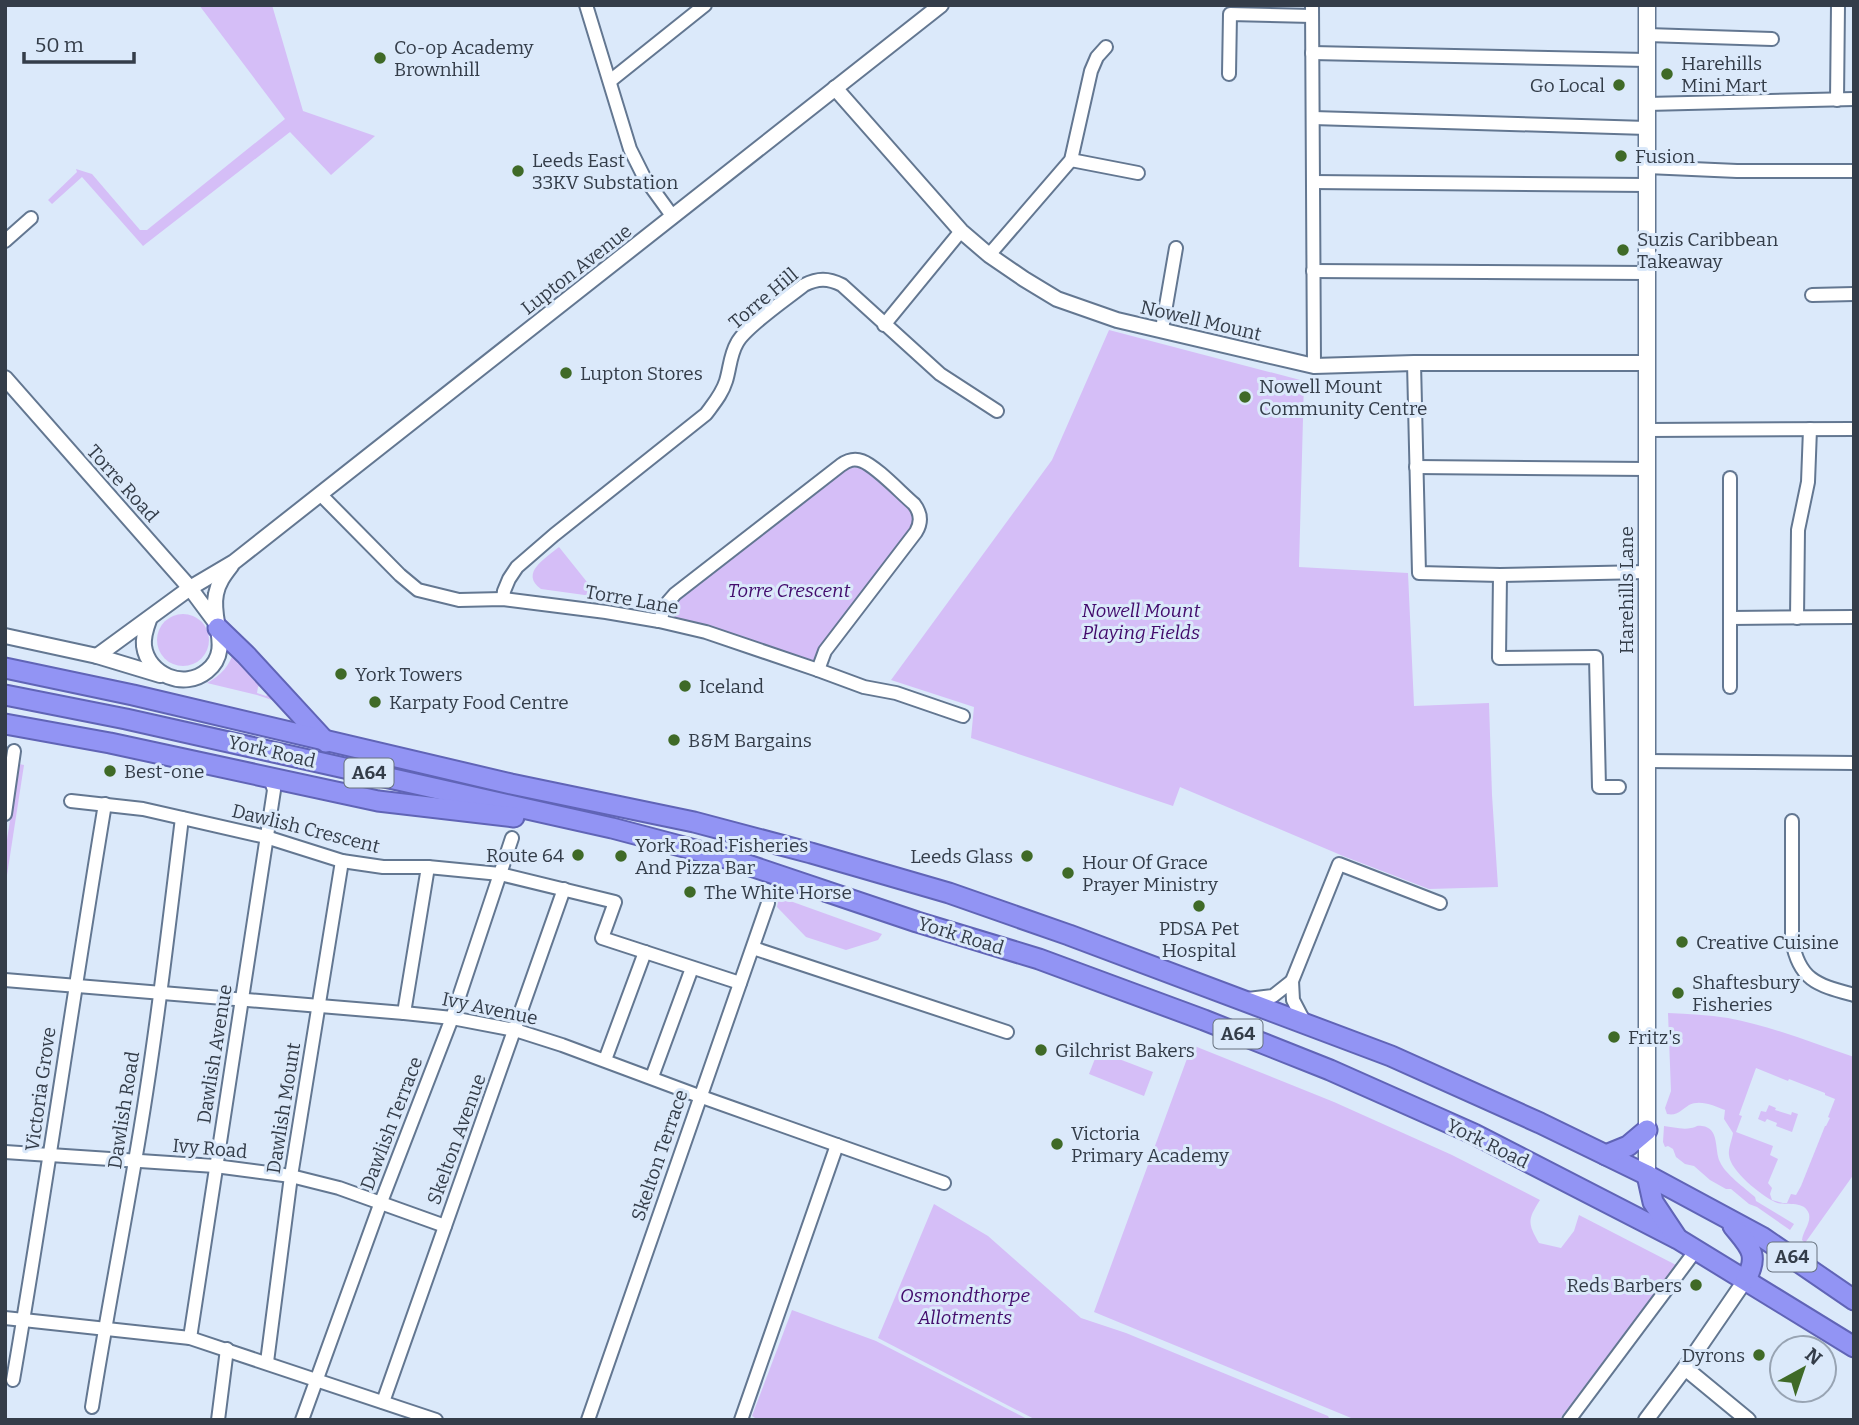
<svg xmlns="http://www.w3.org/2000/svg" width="1859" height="1425" font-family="Bitter,serif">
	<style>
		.green { fill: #d5bef7; fill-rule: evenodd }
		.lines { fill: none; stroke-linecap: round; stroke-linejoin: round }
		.minor-casing { stroke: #637791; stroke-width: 16 }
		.tertiary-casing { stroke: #637791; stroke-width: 18 }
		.secondary-casing { stroke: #637791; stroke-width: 19 }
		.trunk-casing { stroke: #6064b6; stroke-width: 23 }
		.minor { stroke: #fff; stroke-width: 12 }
		.tertiary { stroke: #fff; stroke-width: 14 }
		.secondary { stroke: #fff; stroke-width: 16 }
		.trunk { stroke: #9294f4; stroke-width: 19 }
		.poi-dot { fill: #3f6a27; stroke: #dbe9fa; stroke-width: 2.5 }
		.labels { text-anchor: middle; stroke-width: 6; stroke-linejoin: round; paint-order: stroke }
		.shield { fill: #dbe9fa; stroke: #66717e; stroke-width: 2 }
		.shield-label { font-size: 18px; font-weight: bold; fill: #343d49 }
		.poi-label { font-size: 19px; fill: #343d49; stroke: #dbe9fa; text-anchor: start }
		.street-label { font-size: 19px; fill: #343d49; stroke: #dbe9fa }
		.park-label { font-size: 19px; font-style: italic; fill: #420b6c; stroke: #dbe9fa }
	</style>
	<rect width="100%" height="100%" fill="#dbe9fa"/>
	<g class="green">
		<polygon points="199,5 272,5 303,111 375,136 331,175 290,132 143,246 82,177 52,204 48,200 77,172 76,169 92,174 140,230 147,230 285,119"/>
		<polygon points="1109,330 1304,381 1299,567 1408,573 1414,706 1489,703 1492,795 1498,887 1429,889 1343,856 1180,787 1173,806 971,738 974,707 891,680 1052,460"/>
		<polygon points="853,460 914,504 921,521 818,670 659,621 663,611"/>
		<path d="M559,547L599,597L541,589C519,573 546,558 559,547Z"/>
		<circle cx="183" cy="640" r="26"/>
		<path d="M234,650L263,682L258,687L257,693L266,696L272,690L281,703L257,695L207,683C221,675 230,666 234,650Z"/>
		<polygon points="19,764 24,765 5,888 5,852"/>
		<polygon points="779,897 882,934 878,940 846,950 806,937 777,907"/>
		<path d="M1668,1013C1689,1014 1708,1015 1728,1018C1771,1026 1813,1043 1854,1057V1174L1805,1243L1802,1240C1803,1231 1811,1223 1809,1214C1804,1199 1785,1207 1775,1202C1761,1195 1730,1171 1729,1155C1728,1149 1732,1140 1733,1133L1724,1119L1725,1110C1715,1106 1700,1099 1689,1105C1681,1110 1678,1116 1667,1114L1665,1108L1671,1091ZM1756,1068L1788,1081L1789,1079L1825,1093V1095L1835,1099L1828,1117L1830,1118L1826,1126H1825L1801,1186L1796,1195L1791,1194L1787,1203H1783L1772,1200L1770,1194L1772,1188L1768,1183L1778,1159L1770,1155L1773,1146L1736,1132L1742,1116L1739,1115Z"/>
		<path d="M1192,1045L1334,1102L1452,1155L1540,1200C1528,1219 1527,1223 1539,1243L1561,1248L1574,1231L1579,1215L1676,1265L1559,1420H1356L1094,1312Z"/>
		<polygon points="1098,1051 1153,1072 1144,1096 1089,1074"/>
		<polygon points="1769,1105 1776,1108 1775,1110 1791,1115 1792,1112 1798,1114 1792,1132 1776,1126 1777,1123 1767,1119 1765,1122 1758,1119 1761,1111 1766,1112"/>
		<path d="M1664,1126C1672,1127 1683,1130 1691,1128C1698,1127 1695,1125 1702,1126C1720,1128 1714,1150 1720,1162C1725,1174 1745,1188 1755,1197L1756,1201L1794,1224L1790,1230L1757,1207L1749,1204L1731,1189H1726L1710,1180L1694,1166L1685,1164L1676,1157L1673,1149L1668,1146L1665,1147L1663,1142Z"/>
		<polygon points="934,1204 988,1236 1081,1318 1126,1333 1328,1416 1330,1420 1036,1420 878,1338"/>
		<polygon points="792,1310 876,1341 1029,1420 758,1420 752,1416"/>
	</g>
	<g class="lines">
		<defs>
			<g id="minor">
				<polyline points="586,5 630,149 644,177 673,217"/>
				<polyline points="1312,5 1314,366"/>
				<polyline points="1647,35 1772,39"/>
				<polyline points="1312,53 1647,60"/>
				<polyline points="1229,74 1230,14 1312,16"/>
				<polyline points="610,81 705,5"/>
				<polyline points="1837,100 1838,5"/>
				<polyline points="1647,104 1854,99"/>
				<polyline points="1313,118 1647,128"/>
				<polyline points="1071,160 1138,173"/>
				<polyline points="1647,167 1737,171 1854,171"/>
				<polyline points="1313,182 1647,185"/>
				<polyline points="5,241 31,218"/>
				<polyline points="989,255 1071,160 1091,71 1097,57 1106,47"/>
				<polyline points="1313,271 1647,273"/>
				<polyline points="1812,295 1854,294"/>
				<polyline points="884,325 961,231"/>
				<polyline points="1162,329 1176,248"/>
				<polyline points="1414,363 1419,573 1500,575 1647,572"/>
				<polyline points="1647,430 1854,429"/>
				<polyline points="1416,467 1647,469"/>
				<polyline points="1730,478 1730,687"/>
				<polyline points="321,495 400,575 418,590 459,600 503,599 606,612 659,621 706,632 818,670 864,687 896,693 963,716"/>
				<polyline points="1500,575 1499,658 1596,657 1599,787 1619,787"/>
				<path d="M503,599L504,591L509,579L517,567L554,535L706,414C714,403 722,394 726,381C730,368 730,355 737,343C745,327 788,298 804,285C818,278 828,278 842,285L940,374L997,411"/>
				<polyline points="1730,618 1854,617"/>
				<polyline points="1797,618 1798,530 1808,482 1810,429"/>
				<path d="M659,621L668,602L675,594L841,465C848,460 854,458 862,461C876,466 902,494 914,504C921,513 922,522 916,532L825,651L818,670"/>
				<polyline points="1647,761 1854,763"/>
				<polyline points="71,801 143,809 266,837 342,861 383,867 428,867 500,874 615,902 602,938 740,983"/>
				<polyline points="5,814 14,751"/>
				<path d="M1792,821V940C1799,981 1818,985 1854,995"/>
				<polyline points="753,948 1007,1032"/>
				<polyline points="5,980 404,1013 452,1018 515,1030 562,1045 699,1096 944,1183"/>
				<polyline points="1292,981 1339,864 1440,903"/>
				<polyline points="1248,999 1273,996 1292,981 1293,1000 1305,1023"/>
				<polyline points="404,1013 428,867"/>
				<polyline points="605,1060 645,952"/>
				<polyline points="652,1077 692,968"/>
				<polyline points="5,1152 215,1166 291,1176 339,1188 445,1226"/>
				<polyline points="5,1318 190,1338 436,1420"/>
				<polyline points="190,1338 274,790 270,778"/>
				<polyline points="267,1362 291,1176 342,861"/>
				<path d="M13,1380C46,1189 73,996 105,804"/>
				<polyline points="383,1402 564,889"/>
				<path d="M92,1407C105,1325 121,1243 135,1161C155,1047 168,932 182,818"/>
				<polyline points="218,1420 227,1349"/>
				<polyline points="302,1420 381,1202 452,1018 512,838"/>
				<polyline points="588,1420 768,903"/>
				<polyline points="741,1420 837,1145"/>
				<polyline points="1569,1420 1696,1250"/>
			</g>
			<g id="tertiary">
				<polyline points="835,88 961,231 989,255 1024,279 1057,299 1117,320 1314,366 1414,363 1647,363"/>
				<polyline points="5,378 190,588 216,623"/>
				<path d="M149,620C146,628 143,637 144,646C148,675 184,690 207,671C233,650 210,621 216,594C218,583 224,575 231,566"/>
				<polyline points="5,636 97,656 160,675"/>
				<polyline points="97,656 190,588 234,562 941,5"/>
				<polyline points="1685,1368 1748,1420"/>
				<polyline points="1646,1420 1685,1368 1746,1279"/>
			</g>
			<polyline id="secondary" points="1647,1175 1647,5"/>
			<g id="trunk">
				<polyline points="218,628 246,655 326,742"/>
				<polyline points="5,668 133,695 511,784 694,822 811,853 949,893 1069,935 1391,1056 1540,1123 1647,1175 1762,1237 1854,1300"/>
				<polyline points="5,695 126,719 612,828 733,860 917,922 1039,959 1204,1020 1330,1070 1474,1134 1678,1239 1854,1347"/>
				<polyline points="5,724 110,743 378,801 514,817"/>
				<polyline points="1606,1155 1628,1146 1647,1130"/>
				<polyline points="1647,1175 1653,1202 1677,1238"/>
				<path d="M1733,1226C1749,1246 1760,1254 1746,1279"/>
			</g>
		</defs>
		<use href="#minor" class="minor-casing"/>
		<use href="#tertiary" class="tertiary-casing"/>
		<use href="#secondary" class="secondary-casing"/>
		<use href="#trunk" class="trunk-casing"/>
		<use href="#minor" class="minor"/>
		<use href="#tertiary" class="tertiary"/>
		<use href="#secondary" class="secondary"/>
		<use href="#trunk" class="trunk"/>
	</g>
	<g class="poi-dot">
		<circle cx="380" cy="58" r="7"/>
		<circle cx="1667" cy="74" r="7"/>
		<circle cx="1619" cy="85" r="7"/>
		<circle cx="1621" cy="156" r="7"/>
		<circle cx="518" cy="171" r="7"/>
		<circle cx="1623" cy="250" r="7"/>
		<circle cx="566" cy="373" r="7"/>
		<circle cx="1245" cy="397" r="7"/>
		<circle cx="341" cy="674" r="7"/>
		<circle cx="685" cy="686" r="7"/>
		<circle cx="375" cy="702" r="7"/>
		<circle cx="674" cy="740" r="7"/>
		<circle cx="110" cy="771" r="7"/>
		<circle cx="578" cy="855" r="7"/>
		<circle cx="621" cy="856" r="7"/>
		<circle cx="1027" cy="856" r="7"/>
		<circle cx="1068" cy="873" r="7"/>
		<circle cx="690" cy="892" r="7"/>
		<circle cx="1199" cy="906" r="7"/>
		<circle cx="1682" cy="942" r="7"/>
		<circle cx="1678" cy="993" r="7"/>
		<circle cx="1614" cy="1037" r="7"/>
		<circle cx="1041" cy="1050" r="7"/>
		<circle cx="1057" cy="1144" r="7"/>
		<circle cx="1696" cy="1285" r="7"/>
		<circle cx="1759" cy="1355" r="7"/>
	</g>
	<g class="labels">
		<g class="shield">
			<rect x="344.5" y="758.5" width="49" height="29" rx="5"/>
			<rect x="1213.5" y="1019.5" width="49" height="29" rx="5"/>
			<rect x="1767.5" y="1242.5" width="49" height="29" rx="5"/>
		</g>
		<g class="shield-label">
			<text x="369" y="779">A64</text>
			<text x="1238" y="1040">A64</text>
			<text x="1792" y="1263">A64</text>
		</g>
		<g class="poi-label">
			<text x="394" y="54">Co-op Academy<tspan x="394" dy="22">Brownhill</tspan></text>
			<text x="1681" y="70">Harehills<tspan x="1681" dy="22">Mini Mart</tspan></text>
			<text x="1605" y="92" text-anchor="end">Go Local</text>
			<text x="1635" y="163">Fusion</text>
			<text x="532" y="167">Leeds East<tspan x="532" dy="22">33KV Substation</tspan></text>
			<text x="1637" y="246">Suzis Caribbean<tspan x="1637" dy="22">Takeaway</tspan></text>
			<text x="580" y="380">Lupton Stores</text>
			<text x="1259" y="393">Nowell Mount<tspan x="1259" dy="22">Community Centre</tspan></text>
			<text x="355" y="681">York Towers</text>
			<text x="699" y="693">Iceland</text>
			<text x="389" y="709">Karpaty Food Centre</text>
			<text x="688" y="747">B&amp;M Bargains</text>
			<text x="124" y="778">Best-one</text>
			<text x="635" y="852">York Road Fisheries<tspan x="635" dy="22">And Pizza Bar</tspan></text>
			<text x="564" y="862" text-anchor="end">Route 64</text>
			<text x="1013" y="863" text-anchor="end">Leeds Glass</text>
			<text x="1082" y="869">Hour Of Grace<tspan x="1082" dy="22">Prayer Ministry</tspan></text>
			<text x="704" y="899">The White Horse</text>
			<text x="1199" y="935" text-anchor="middle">PDSA Pet<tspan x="1199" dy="22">Hospital</tspan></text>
			<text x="1696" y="949">Creative Cuisine</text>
			<text x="1692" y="989">Shaftesbury<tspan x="1692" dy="22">Fisheries</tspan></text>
			<text x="1628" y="1044">Fritz's</text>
			<text x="1055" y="1057">Gilchrist Bakers</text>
			<text x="1071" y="1140">Victoria<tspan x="1071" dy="22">Primary Academy</tspan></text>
			<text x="1682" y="1292" text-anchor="end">Reds Barbers</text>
			<text x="1745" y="1362" text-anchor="end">Dyrons</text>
		</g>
		<g class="street-label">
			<text transform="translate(576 269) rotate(-38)" y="7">Lupton Avenue</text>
			<text transform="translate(763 298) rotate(-40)" y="7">Torre Hill</text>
			<text transform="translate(1201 320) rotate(13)" y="7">Nowell Mount</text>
			<text transform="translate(123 483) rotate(48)" y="7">Torre Road</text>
			<text transform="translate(1626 590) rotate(-90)" y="7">Harehills Lane</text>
			<text transform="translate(632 599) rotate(10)" y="7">Torre Lane</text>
			<text transform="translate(272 751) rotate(13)" y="7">York Road</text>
			<text transform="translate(306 828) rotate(14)" y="7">Dawlish Crescent</text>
			<text transform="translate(961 935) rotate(17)" y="7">York Road</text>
			<text transform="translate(490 1008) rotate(12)" y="7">Ivy Avenue</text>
			<text transform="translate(214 1054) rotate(-81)" y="7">Dawlish Avenue</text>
			<text transform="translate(40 1089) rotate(-82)" y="7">Victoria Grove</text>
			<text transform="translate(283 1108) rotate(-81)" y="7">Dawlish Mount</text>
			<text transform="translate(123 1110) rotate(-81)" y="7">Dawlish Road</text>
			<text transform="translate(391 1123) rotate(-69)" y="7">Dawlish Terrace</text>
			<text transform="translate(456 1139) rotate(-70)" y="7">Skelton Avenue</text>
			<text transform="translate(1488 1143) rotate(26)" y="7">York Road</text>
			<text transform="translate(210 1148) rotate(5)" y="7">Ivy Road</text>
			<text transform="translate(659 1155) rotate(-71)" y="7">Skelton Terrace</text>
		</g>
		<g class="park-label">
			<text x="789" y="597">Torre Crescent</text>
			<text x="1141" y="617">Nowell Mount<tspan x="1141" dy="22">Playing Fields</tspan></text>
			<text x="965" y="1302">Osmondthorpe<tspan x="965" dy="22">Allotments</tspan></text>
		</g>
	</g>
	<rect width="1859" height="1425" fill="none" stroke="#343d49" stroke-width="14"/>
	<g transform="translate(1803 1369) rotate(40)"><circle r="33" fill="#dbe9fa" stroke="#98a4b3" stroke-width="2"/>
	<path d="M0-5L12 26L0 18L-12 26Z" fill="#3f6a27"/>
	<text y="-10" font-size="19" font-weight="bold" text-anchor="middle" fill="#343d49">N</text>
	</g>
	<path d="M24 52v10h110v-10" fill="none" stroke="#343d49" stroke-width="3.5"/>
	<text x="35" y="52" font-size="21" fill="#343d49" stroke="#dbe9fa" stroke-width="5" paint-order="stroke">50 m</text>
</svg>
